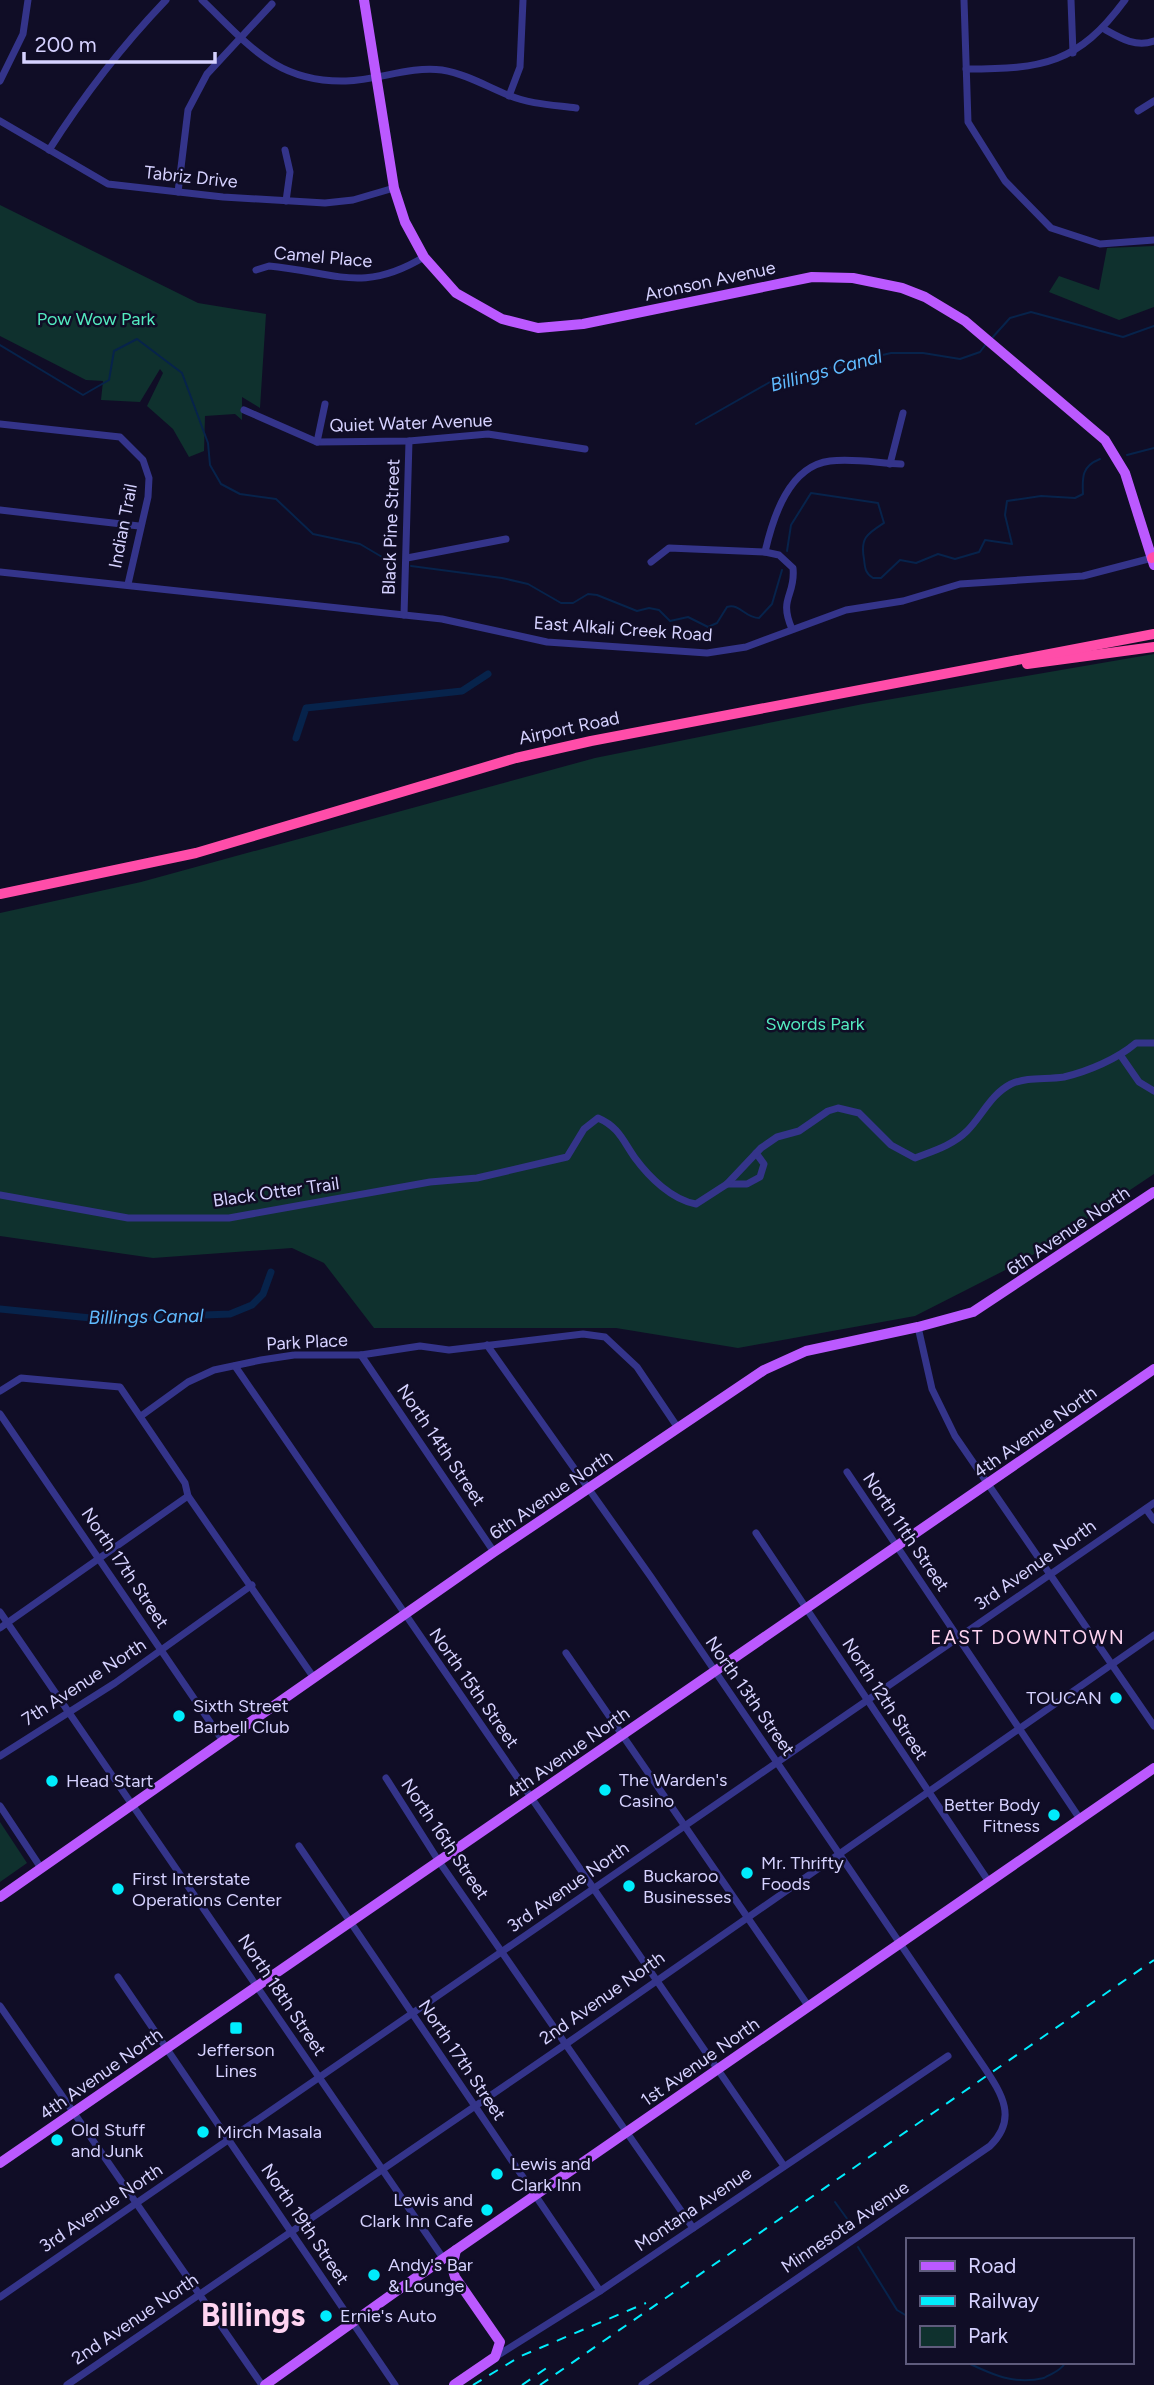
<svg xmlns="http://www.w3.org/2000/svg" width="1154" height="2385" font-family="Figtree,sans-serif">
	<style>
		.green { fill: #0f312e }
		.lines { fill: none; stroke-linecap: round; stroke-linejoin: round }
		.stream { stroke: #07234b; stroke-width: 2 }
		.canal { stroke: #07234b; stroke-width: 7 }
		.minor { stroke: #34348a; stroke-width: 7 }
		.major { stroke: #bb59ff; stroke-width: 10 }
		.highway { stroke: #ff4da9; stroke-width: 10 }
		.rail { stroke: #00edfd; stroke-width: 2; stroke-dasharray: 10 9; stroke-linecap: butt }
		.poi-dot { fill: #00edfd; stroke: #100d26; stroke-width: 2.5 }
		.labels { text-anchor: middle; stroke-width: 5; stroke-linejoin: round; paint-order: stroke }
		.street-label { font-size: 18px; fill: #d6d2ff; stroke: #100d26 }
		.park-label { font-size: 18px; fill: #53eabf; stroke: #100d26 }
		.poi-label { font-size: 18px; fill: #d6d2ff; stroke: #100d26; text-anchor: start }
		.water-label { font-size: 19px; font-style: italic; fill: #60bbff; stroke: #100d26 }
		.neighbourhood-label { font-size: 19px; letter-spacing: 2px; fill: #ffd4f1; stroke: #100d26 }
		.town-label { font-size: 32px; font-weight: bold; fill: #ffd4f1; stroke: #100d26 }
	</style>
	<rect width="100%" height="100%" fill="#100d26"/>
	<g class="green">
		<polygon points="0,205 198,303 266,314 260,408 242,397 242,420 235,414 205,416 204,451 189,457 173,429 147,406 163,373 160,369 140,402 101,400 103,381 86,380 0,336"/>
		<polygon points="1154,246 1154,307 1119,320 1049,292 1059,276 1099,290 1107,248"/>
		<polygon points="1154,654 1154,1174 1025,1260 915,1316 738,1348 616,1328 374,1328 324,1263 292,1248 153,1258 0,1236 0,913 141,882 595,758 863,704"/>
		<polygon points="0,1822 27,1863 0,1882"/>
	</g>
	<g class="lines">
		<g class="stream">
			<polyline points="992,338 1010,318 1031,312 1123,337 1154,326"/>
			<polyline points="0,345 83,395 109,380 114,351 137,339 182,373 208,443 210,465 221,484 240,494 276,499 313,534 360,544 394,564"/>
			<polyline points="696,424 770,382 891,353 923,353 960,359 980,352 986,344"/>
			<polyline points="1127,455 1154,448"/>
			<path d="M787,551L791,525L811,493L878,503L884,523C867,534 860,538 864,559C865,568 865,573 873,578H881L900,560L916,563L938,554L955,559L979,552L985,540L1012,544L1005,515L1007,501L1041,496L1075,498L1083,494C1082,477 1082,466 1100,459"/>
			<path d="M411,566L502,578L528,584L561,603H573L588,594L597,595L637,611L649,608L659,610L670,621L688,617L708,627L717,623L727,607C740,603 745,618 759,618L772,604L782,570"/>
			<polyline points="835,2202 853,2227"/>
			<polyline points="858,2247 897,2310 907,2316"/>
			<path d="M966,2362C993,2375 1014,2385 1044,2378C1053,2373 1060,2371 1066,2362"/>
		</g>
		<g class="canal">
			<polyline points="296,738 306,708 462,691 488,674"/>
			<polyline points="0,1309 101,1319 230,1314 252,1305 263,1294 271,1272"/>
		</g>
		<g class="minor">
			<path d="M202,0C248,44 276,83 346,81C379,80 409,66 442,70C466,74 486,86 508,95C529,104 553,105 576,108"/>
			<polyline points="964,0 968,122 1005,181 1051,228 1100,244 1154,240"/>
			<polyline points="1071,0 1073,53"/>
			<path d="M1104,29C1120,38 1136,48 1154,41"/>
			<path d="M966,69C1043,69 1078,64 1125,0"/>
			<polyline points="0,81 23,34 28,0"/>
			<polyline points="509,96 520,67 523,0"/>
			<polyline points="1138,111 1154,101"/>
			<polyline points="0,121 108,184 223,197 325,203 353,200 394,188"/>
			<path d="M49,150C84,95 121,47 166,0"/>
			<polyline points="285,150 290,172 286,201"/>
			<polyline points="178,192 188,110 207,74 272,4"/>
			<path d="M256,270L269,266C334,272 363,294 424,257"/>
			<polyline points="244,410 317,442 409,441 488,434 585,449"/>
			<polyline points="0,424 120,437 143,460 149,478 148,497 128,584"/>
			<polyline points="317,442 325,404"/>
			<polyline points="890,464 903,413"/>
			<polyline points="0,510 139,526"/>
			<path d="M765,552C773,517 789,466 830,461C853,458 878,463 901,464"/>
			<polyline points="407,558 506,539"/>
			<path d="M651,562L669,548L765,552L779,555L793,568C796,596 778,597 792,629"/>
			<polyline points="0,572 442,619 547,642 707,653 746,647 846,610 903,601 960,584 1083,576 1152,558"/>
			<polyline points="404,615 409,441"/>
			<polyline points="1121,1056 1139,1082 1154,1091"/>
			<polyline points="727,1184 747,1184 760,1177 764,1164 756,1153"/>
			<path d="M0,1195L128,1218H229L430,1182L477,1178L567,1157L584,1129L598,1118C619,1127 623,1141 635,1158C649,1177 672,1200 696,1204L727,1184L761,1148L777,1137L799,1131L828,1111L838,1108L859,1113L891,1145L915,1158C933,1151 953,1145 967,1131C982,1116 991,1094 1011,1084C1029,1076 1046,1080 1064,1077C1089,1071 1117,1059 1136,1043H1154"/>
			<polyline points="918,1327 932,1389 955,1436 1154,1726"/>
			<path d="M487,1345L651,1577L984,2067C1002,2094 1018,2119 990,2146L642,2385"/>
			<polyline points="361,1355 494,1552"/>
			<polyline points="235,1366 784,2166"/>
			<polyline points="0,1391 21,1378 120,1387 185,1483 188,1496 314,1678"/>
			<polyline points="0,1414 223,1741"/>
			<polyline points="141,1416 188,1382 214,1370 261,1360 294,1355 361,1355 420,1346 449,1350 583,1334 605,1337 637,1367 678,1428"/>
			<polyline points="847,1472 1080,1819"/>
			<polyline points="1146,1509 1154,1520"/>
			<polyline points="756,1533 989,1882"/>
			<polyline points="0,1612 443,2258"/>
			<polyline points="0,1628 188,1496"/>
			<polyline points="566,1653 809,2007"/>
			<polyline points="0,1756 115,1683 252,1585"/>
			<polyline points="386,1778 438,1860 693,2228"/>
			<polyline points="0,1806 41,1868"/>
			<polyline points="299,1846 600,2291"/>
			<polyline points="118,1977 395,2385"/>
			<polyline points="0,2006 262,2385"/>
			<polyline points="0,2297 1154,1503"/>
			<polyline points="495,2357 600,2291 948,2056"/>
			<polyline points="67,2385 566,2044 1154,1635"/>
		</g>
		<g class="major">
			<polyline points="364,0 394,188 405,222 424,257 456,293 502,319 538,328 583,324 812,277 853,278 902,288 925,297 965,321 1105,440 1125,473 1154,565"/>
			<polyline points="0,1897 494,1552 764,1370 806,1351 918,1327 973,1312 1154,1192"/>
			<polyline points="0,2163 1154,1369"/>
			<polyline points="265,2385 398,2290 1154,1768"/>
			<polyline points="454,2385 495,2357 500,2342 455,2277 452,2267 456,2250"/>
		</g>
		<g class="highway">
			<polyline points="1152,558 1154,557"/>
			<polyline points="1027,664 1154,647"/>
			<polyline points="0,894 196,853 516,758 591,741 1154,634"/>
		</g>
		<g class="rail">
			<polyline points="473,2385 521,2356 646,2303"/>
			<polyline points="522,2385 548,2367"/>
			<polyline points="540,2385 1154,1960"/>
		</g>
	</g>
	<g class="poi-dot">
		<circle cx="1116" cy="1698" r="7"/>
		<circle cx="179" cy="1716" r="7"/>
		<circle cx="52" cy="1781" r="7"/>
		<circle cx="605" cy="1790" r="7"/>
		<circle cx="1054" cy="1815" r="7"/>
		<circle cx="747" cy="1873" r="7"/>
		<circle cx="629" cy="1886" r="7"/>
		<circle cx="118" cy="1889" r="7"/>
		<rect x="229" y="2021" width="14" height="14" rx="3.5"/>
		<circle cx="203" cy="2132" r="7"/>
		<circle cx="57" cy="2140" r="7"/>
		<circle cx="497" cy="2174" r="7"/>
		<circle cx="487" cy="2210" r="7"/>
		<circle cx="374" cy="2275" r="7"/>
		<circle cx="326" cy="2316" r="7"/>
	</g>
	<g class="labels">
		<g class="street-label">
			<text transform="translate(191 177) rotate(6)" y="6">Tabriz Drive</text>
			<text transform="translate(323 257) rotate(5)" y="6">Camel Place</text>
			<text transform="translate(710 281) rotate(-12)" y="6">Aronson Avenue</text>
			<text transform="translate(411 423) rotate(-2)" y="6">Quiet Water Avenue</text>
			<text transform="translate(123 526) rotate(-79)" y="6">Indian Trail</text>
			<text transform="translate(391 527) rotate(-88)" y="6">Black Pine Street</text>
			<text transform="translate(623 629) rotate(4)" y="6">East Alkali Creek Road</text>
			<text transform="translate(569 728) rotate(-12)" y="6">Airport Road</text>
			<text transform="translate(276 1192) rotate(-8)" y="6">Black Otter Trail</text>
			<text transform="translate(1068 1231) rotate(-34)" y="6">6th Avenue North</text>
			<text transform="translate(307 1342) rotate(-3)" y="6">Park Place</text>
			<text transform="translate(1035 1432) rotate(-35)" y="6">4th Avenue North</text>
			<text transform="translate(441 1445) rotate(56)" y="6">North 14th Street</text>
			<text transform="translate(551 1495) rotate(-34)" y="6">6th Avenue North</text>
			<text transform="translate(906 1532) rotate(56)" y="6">North 11th Street</text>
			<text transform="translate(1035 1565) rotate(-35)" y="6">3rd Avenue North</text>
			<text transform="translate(125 1568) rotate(56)" y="6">North 17th Street</text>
			<text transform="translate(84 1682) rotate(-33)" y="6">7th Avenue North</text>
			<text transform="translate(474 1688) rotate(55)" y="6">North 15th Street</text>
			<text transform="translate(750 1696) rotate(55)" y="6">North 13th Street</text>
			<text transform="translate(885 1699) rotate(57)" y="6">North 12th Street</text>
			<text transform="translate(568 1753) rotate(-35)" y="6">4th Avenue North</text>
			<text transform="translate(445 1839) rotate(56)" y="6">North 16th Street</text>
			<text transform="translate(568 1887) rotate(-35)" y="6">3rd Avenue North</text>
			<text transform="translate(282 1995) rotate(56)" y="6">North 18th Street</text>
			<text transform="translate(602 1998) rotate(-35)" y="6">2nd Avenue North</text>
			<text transform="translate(462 2060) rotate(56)" y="6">North 17th Street</text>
			<text transform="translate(700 2062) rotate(-35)" y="6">1st Avenue North</text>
			<text transform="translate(101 2074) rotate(-35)" y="6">4th Avenue North</text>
			<text transform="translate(101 2208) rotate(-34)" y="6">3rd Avenue North</text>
			<text transform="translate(693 2209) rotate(-34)" y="6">Montana Avenue</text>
			<text transform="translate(305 2224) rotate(56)" y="6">North 19th Street</text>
			<text transform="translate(845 2227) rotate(-34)" y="6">Minnesota Avenue</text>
			<text transform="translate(135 2319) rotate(-34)" y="6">2nd Avenue North</text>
		</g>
		<g class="park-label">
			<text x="96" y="325">Pow Wow Park</text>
			<text x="815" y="1030">Swords Park</text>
		</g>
		<g class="poi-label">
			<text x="1102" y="1704" text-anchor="end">TOUCAN</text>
			<text x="193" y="1712">Sixth Street<tspan x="193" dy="21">Barbell Club</tspan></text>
			<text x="619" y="1786">The Warden's<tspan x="619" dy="21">Casino</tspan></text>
			<text x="66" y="1787">Head Start</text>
			<text x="1040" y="1811" text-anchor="end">Better Body<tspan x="1040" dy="21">Fitness</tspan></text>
			<text x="761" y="1869">Mr. Thrifty<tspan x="761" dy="21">Foods</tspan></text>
			<text x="643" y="1882">Buckaroo<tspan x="643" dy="21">Businesses</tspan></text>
			<text x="132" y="1885">First Interstate<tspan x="132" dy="21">Operations Center</tspan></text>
			<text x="236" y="2056" text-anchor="middle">Jefferson<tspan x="236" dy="21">Lines</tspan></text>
			<text x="71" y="2136">Old Stuff<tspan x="71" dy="21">and Junk</tspan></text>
			<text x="217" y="2138">Mirch Masala</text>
			<text x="511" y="2170">Lewis and<tspan x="511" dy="21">Clark Inn</tspan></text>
			<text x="473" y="2206" text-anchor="end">Lewis and<tspan x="473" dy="21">Clark Inn Cafe</tspan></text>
			<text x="388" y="2271">Andy's Bar<tspan x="388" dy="21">&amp; Lounge</tspan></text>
			<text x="340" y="2322">Ernie's Auto</text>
		</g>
		<g class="water-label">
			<text transform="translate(826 370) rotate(-15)" y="7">Billings Canal</text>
			<text transform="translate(146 1316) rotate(-1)" y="7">Billings Canal</text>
		</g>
		<g class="neighbourhood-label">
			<text x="1028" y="1644">EAST DOWNTOWN</text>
		</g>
		<g class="town-label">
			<text x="253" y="2326">Billings</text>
		</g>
	</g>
	<rect x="906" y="2238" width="228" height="126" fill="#100d26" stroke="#5f5c7d" stroke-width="2"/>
	<rect x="920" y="2261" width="35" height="10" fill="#bb59ff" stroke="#5f5c7d" stroke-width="2"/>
	<text x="968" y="2273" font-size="21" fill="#d6d2ff">Road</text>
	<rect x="920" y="2296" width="35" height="10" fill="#00edfd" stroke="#5f5c7d" stroke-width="2"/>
	<text x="968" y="2308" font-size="21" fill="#d6d2ff">Railway</text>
	<rect x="920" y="2326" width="35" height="21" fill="#0f312e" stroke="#5f5c7d" stroke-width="2"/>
	<text x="968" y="2343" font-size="21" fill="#d6d2ff">Park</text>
	<path d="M24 52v10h191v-10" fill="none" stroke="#d6d2ff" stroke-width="3.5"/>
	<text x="35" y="52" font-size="21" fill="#d6d2ff" stroke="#100d26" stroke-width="5" paint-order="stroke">200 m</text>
</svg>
